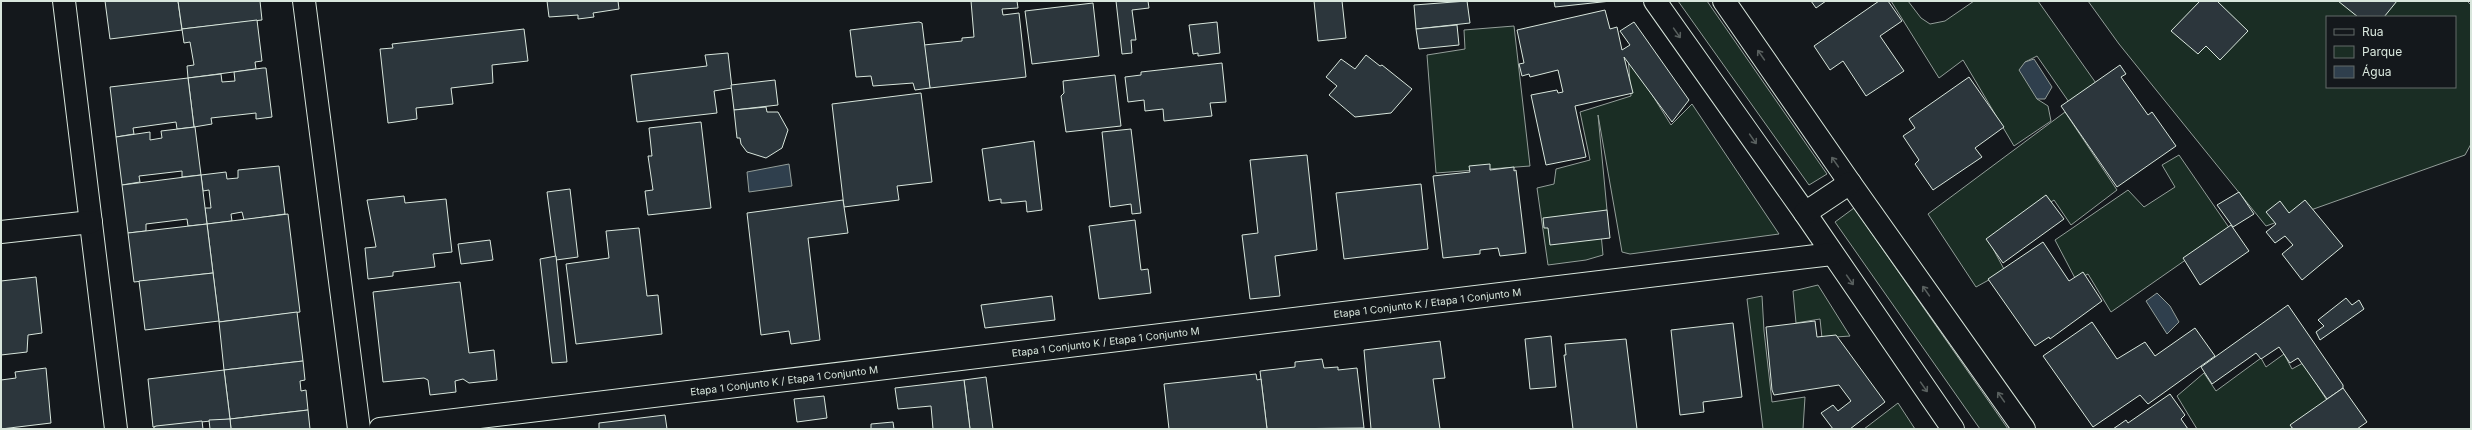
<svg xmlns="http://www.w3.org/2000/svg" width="2472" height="430" font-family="Inter,sans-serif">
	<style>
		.green { fill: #1a2d24; stroke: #939e99; fill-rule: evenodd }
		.water { fill: #2f3f4d; stroke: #939e99 }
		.building { fill: #2c363c; stroke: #d8e6dc }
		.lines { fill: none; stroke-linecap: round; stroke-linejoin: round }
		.minor-casing { stroke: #d8e6dc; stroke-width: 24 }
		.minor { stroke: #14181c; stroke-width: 22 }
		.oneway { stroke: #59605f }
		.labels { text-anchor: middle; stroke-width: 3; stroke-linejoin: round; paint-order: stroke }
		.street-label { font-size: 10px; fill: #d8e6dc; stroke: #14181c }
	</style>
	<rect width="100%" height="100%" fill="#14181c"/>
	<g class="green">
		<polygon points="1678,1 1707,1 1827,174 1809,185"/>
		<polygon points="1891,1 1908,1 1921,18 1930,24 1945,21 1974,1 2038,1 2098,86 2071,105 2037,56 2025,62 2037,99 2048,106 2051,121 2014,146 1963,60 1939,78"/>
		<path d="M2088,1H2467L2471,5V144L2465,155L2266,226L2119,44ZM2327,17H2455V87H2327Z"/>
		<polygon points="1514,26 1530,166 1436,173 1427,55 1465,49 1464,30"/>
		<polygon points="1628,56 1671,125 1692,104 1779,234 1630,254 1622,252 1598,115 1607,210 1599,212 1603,255 1586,260 1548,265 1537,188 1554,184 1556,169 1590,160 1580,112 1631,96"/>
		<polygon points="2065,112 2117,190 2071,225 2054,200 1990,243 2005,271 1976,287 1928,214"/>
		<polygon points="2179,155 2230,229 2111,312 2088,274 2076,280 2055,240 2128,190 2144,207 2175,187 2162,165"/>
		<polygon points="1854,208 2008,429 1980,429 1835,222"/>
		<polygon points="1818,285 1850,336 1822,338 1820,319 1796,323 1793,291"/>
		<polygon points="1762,296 1764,331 1772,402 1805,397 1803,429 1763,429 1747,299"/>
		<polygon points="2284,354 2292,369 2303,363 2328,402 2290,429 2197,429 2177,396 2204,373 2216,391 2261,358 2266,367"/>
		<polygon points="1898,403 1915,429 1864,429"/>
	</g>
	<g class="water">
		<polygon points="2034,59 2052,87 2045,99 2037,99 2019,70 2025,62"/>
		<polygon points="789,164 792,186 749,192 747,172"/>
		<polygon points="2157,293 2170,306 2179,322 2167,334 2146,301"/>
	</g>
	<g class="building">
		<polygon points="105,1 178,1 182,30 110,39"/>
		<polygon points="178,1 260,1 262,20 182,29"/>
		<polygon points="547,1 618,1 619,9 593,13 594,17 578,19 578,15 549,17"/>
		<polygon points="971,1 1017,1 1018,8 1002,9 1003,15 1019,13 1026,77 930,88 924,45 962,41 962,38 974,37"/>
		<polygon points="1116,1 1148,1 1149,8 1132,10 1136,40 1131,40 1132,53 1122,54"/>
		<polygon points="1314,1 1342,1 1346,38 1318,41"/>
		<polygon points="1467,1 1470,23 1416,29 1414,5"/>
		<polygon points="1554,1 1611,1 1555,7"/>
		<polygon points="1811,1 1826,1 1816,8"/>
		<polygon points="1879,1 1888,1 1902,21 1880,36 1904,71 1866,96 1843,61 1830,70 1814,46"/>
		<polygon points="2200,1 2217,1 2248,31 2220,60 2206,46 2198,54 2171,31"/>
		<polygon points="2338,1 2397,1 2384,17 2358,17"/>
		<polygon points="1093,3 1099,56 1032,64 1025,11"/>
		<polygon points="1605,10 1610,29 1617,27 1622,50 1630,45 1620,31 1634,22 1689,100 1672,122 1624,57 1633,93 1575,106 1586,157 1546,165 1531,95 1557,90 1558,93 1563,92 1558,70 1530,77 1529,74 1522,76 1519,64 1524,63 1517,30"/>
		<polygon points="257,20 262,61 255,62 256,69 188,78 187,66 194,65 190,42 184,43 182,29"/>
		<polygon points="919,22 922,23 930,88 915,90 913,83 873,86 871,76 856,77 850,30"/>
		<polygon points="1217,22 1220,53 1198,56 1198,53 1193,54 1189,25"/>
		<polygon points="1457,25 1459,45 1419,49 1416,29"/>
		<polygon points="524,29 528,61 492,65 493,83 451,88 453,104 416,108 417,119 388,123 380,49 393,48 392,44"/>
		<polygon points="728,53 732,88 714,91 717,113 637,122 631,75 707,66 705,55"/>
		<polygon points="1366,55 1380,66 1382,65 1412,89 1391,113 1355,117 1329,95 1337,86 1326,77 1341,59 1355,69"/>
		<polygon points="1222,63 1226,102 1210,103 1212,116 1164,121 1163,109 1145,111 1144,100 1128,102 1125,77 1141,75 1141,72"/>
		<polygon points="2120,65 2126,74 2121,77 2148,115 2152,112 2176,146 2117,187 2061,106"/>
		<polygon points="263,68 266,68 272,117 256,119 256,113 211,118 212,124 194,127 188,78 221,74 222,82 235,81 234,72"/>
		<polygon points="1115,75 1121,126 1066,132 1061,96 1064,93 1063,81"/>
		<polygon points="1969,77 2004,127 1975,148 1982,157 1933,190 1915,164 1919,160 1903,136 1915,128 1909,119"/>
		<polygon points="188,78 194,127 177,129 176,122 133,128 134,134 116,137 110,87"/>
		<polygon points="775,80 778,105 734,110 731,85"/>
		<polygon points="921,93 932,182 897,186 899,200 844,207 832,104"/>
		<polygon points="766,107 767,112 778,112 788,130 782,148 766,158 747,152 741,144 740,138 737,138 734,110"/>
		<polygon points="701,122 711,208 648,215 645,191 653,190 648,156 652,156 649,128"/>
		<polygon points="195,127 201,175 182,177 182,171 139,176 140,182 122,185 116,137 150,132 150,140 162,138 161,131"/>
		<polygon points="1131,129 1141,213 1132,214 1131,204 1110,207 1102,132"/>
		<polygon points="1034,141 1042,210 1027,212 1026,201 1005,203 1001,203 1001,199 989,201 982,149"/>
		<polygon points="1307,155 1317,250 1275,256 1280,296 1250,299 1242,235 1258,233 1250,160"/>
		<polygon points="1490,164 1490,170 1514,167 1514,171 1516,170 1526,253 1500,256 1498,248 1480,250 1480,254 1443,258 1433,176 1470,172 1469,166"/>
		<polygon points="279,166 285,214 244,220 242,212 231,214 232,221 207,224 205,208 211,208 209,190 203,191 201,175 226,172 227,179 238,178 238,170"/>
		<polygon points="201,175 207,224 188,226 187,219 146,224 146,231 128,233 122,185"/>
		<polygon points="1421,184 1428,249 1344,259 1336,193"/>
		<polygon points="570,189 578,257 556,260 547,192"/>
		<polygon points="2239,192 2254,214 2233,227 2217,205"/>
		<polygon points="2046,195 2064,219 2003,263 1986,239"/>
		<polygon points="404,196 405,203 446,199 452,252 433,254 435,267 393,272 393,276 368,279 365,248 376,247 367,200"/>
		<polygon points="843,200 848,233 808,238 820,340 791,344 789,331 761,335 747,213"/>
		<polygon points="2305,200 2343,246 2302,280 2282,254 2293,245 2285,236 2275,243 2266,232 2276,224 2266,212 2280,201 2289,213"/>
		<polygon points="1607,210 1610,238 1550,245 1548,228 1544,228 1543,218"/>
		<polygon points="288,214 300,312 219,322 207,224"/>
		<polygon points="1135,220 1141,270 1148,269 1151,293 1099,299 1089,226"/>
		<polygon points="207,224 213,273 134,282 128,233"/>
		<polygon points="2231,225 2249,251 2200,285 2183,258"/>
		<polygon points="639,228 647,296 658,295 662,334 576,344 566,264 609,258 606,231"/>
		<polygon points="490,240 493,260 461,264 458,244"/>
		<polygon points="2043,242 2069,281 2083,272 2102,301 2050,339 2049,337 2035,346 1988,279"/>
		<polygon points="556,256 567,362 552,363 540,259"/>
		<polygon points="213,273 219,321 145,330 139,281"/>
		<polygon points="36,277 42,333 28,335 27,352 1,355 1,281"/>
		<polygon points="460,282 469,353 494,350 497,380 469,383 463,379 455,381 456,392 430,395 428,380 424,378 383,382 373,292"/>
		<polygon points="1052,296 1055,320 985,328 981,305"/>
		<polygon points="2346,298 2352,305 2359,300 2364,309 2320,340 2316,332 2324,326 2318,320"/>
		<polygon points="2288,305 2343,385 2343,388 2327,399 2298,358 2290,363 2279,347 2261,359 2256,353 2212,384 2201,367"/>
		<polygon points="297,312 303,361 224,370 219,322"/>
		<polygon points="1815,321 1817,337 1836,335 1885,402 1850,429 1833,429 1821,413 1833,405 1838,411 1851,401 1839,385 1774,395 1772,390 1766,327"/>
		<polygon points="2092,322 2117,359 2145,342 2155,356 2195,328 2215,356 2148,404 2140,395 2093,427 2043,356"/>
		<polygon points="1733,323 1742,397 1703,402 1704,412 1680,415 1671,330"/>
		<polygon points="1551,336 1556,387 1530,389 1525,339"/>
		<polygon points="1626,339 1637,429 1573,429 1564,355 1566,355 1565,344"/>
		<polygon points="1440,341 1445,378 1433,379 1440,429 1371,429 1364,350"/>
		<polygon points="1322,359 1324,368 1338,367 1338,370 1357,368 1364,428 1267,429 1260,371 1295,367 1295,362"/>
		<polygon points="303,361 305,380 300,381 301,391 306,390 308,410 230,419 224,370"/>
		<polygon points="46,368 51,423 1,429 1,380 16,378 15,372"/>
		<polygon points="224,370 230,419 153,427 148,379"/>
		<polygon points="1256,374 1257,380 1261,379 1267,429 1169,429 1164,384"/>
		<polygon points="986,377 993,429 970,429 964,380"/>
		<polygon points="964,380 970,429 933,429 931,406 898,409 895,388"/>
		<polygon points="2343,388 2367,422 2357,429 2293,429 2290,425"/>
		<polygon points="2170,394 2185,415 2181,419 2188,429 2113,429 2126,420 2128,423"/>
		<polygon points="824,396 827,418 797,422 794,399"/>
		<polygon points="308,410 310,429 231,429 230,419"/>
		<polygon points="665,415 667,429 599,429 599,423"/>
		<polygon points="230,419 231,429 210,429 209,420"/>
		<polygon points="202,421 203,429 154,429 154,427 156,426"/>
		<polygon points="893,422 894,429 871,429 871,424"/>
	</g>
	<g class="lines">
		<defs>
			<g id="minor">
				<polyline points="64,1 116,429"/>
				<polyline points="304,1 359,429"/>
				<polyline points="1655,1 1805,213 1953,429"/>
				<polyline points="1724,1 1850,183 2024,429"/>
				<polyline points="1805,213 1850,183"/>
				<polyline points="1,232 91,222"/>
				<path id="s1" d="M380,429L1832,254"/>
			</g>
		</defs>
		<use href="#minor" class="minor-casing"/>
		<use href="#minor" class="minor"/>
	</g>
	<defs><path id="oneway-shaft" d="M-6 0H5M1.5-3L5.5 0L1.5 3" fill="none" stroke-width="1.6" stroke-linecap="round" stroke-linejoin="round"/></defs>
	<g class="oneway">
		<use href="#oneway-shaft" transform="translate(1677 33) rotate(55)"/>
		<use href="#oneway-shaft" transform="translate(1761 55) rotate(-125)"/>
		<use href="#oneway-shaft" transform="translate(1753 139) rotate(55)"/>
		<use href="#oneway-shaft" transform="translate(1835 162) rotate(-125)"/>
		<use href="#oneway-shaft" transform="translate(1850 280) rotate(55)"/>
		<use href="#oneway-shaft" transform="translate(1926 291) rotate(-125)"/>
		<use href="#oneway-shaft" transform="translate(1924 387) rotate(55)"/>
		<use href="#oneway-shaft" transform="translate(2001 397) rotate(-125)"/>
	</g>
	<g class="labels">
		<g class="street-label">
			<text dy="4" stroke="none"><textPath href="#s1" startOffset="1055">Etapa 1 Conjunto K / Etapa 1 Conjunto M</textPath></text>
			<text dy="4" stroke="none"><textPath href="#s1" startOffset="731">Etapa 1 Conjunto K / Etapa 1 Conjunto M</textPath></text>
			<text dy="4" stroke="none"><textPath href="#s1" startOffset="407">Etapa 1 Conjunto K / Etapa 1 Conjunto M</textPath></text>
		</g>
	</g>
	<rect width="2472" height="430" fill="none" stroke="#d8e6dc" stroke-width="4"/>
	<rect x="2326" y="16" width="130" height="72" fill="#14181c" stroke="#626a69"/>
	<rect x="2334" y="29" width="20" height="6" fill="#14181c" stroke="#626a69"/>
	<text x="2362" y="36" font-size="12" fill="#d8e6dc">Rua</text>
	<rect x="2334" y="46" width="20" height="12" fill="#1a2d24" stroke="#626a69"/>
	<text x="2362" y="56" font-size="12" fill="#d8e6dc">Parque</text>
	<rect x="2334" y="66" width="20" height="12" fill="#2f3f4d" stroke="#626a69"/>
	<text x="2362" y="76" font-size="12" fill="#d8e6dc">Água</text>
</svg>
